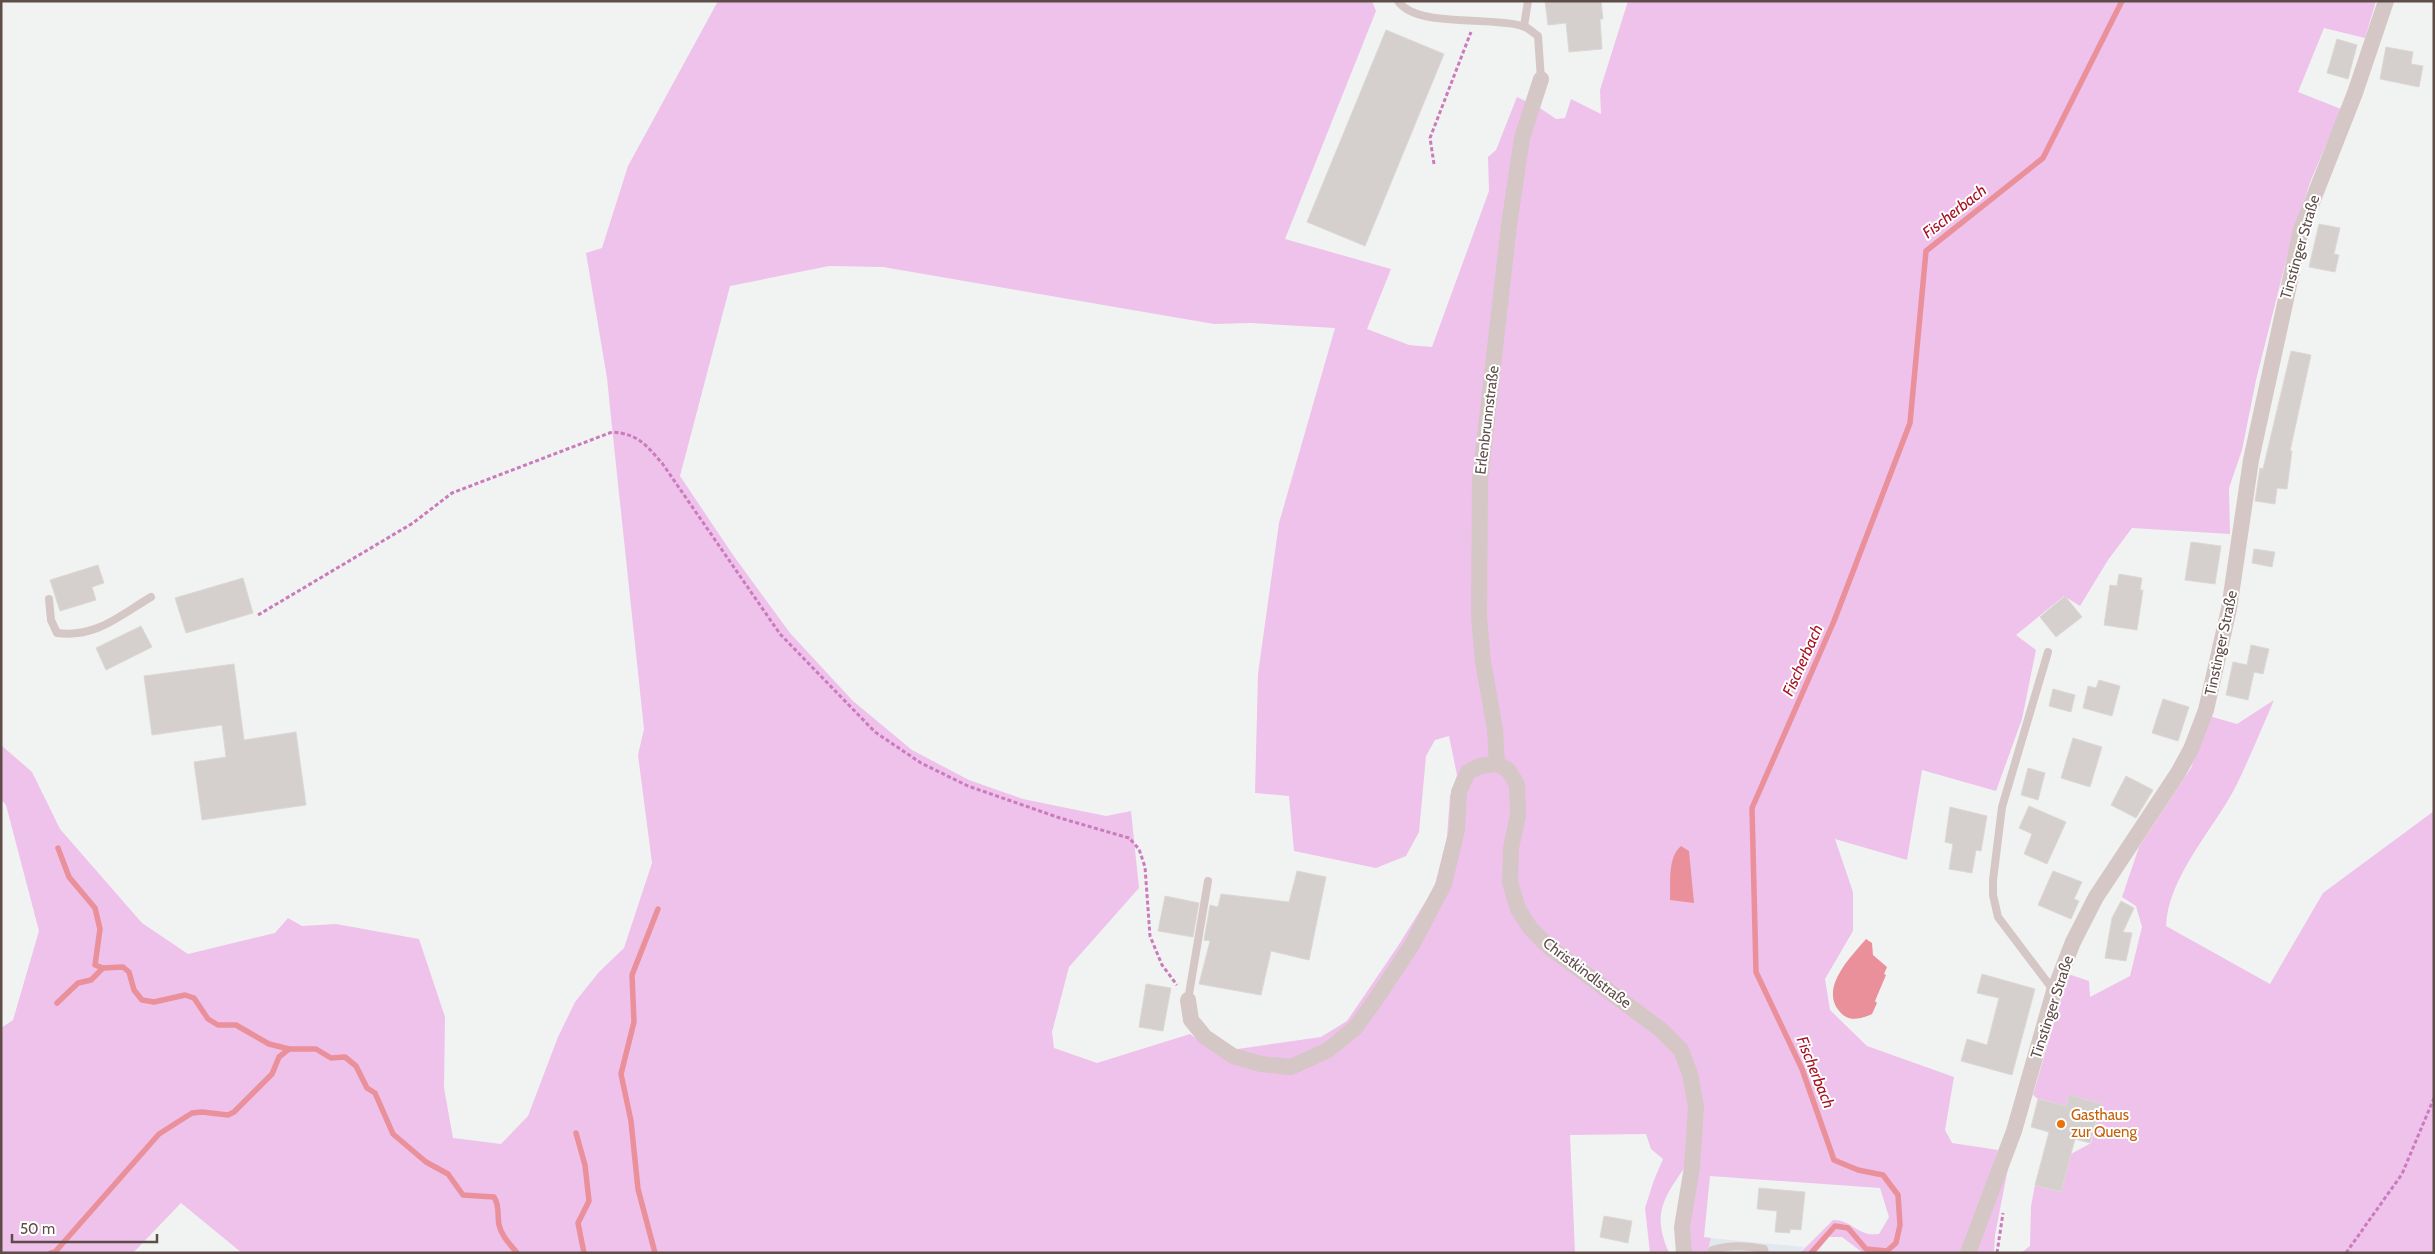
<svg xmlns="http://www.w3.org/2000/svg" width="2435" height="1254" font-family="Cabin,sans-serif">
	<style>
		.commercial { fill: #e1e8ee }
		.green { fill: #eec2eb; fill-rule: evenodd }
		.water { fill: #ea909a }
		.lines { fill: none; stroke-linecap: round; stroke-linejoin: round }
		.stream { stroke: #ea909a; stroke-width: 5.5 }
		.building { fill: #d5d0ce; stroke: #dcd8d5 }
		.path { stroke: #cb7bbc; stroke-width: 3; stroke-dasharray: 4 2.5; stroke-linecap: butt }
		.lane { stroke: #d5c7c5; stroke-width: 8 }
		.street { stroke: #d5c7c5; stroke-width: 16 }
		.food-dot { fill: #e8710a; stroke: #fff; stroke-width: 2 }
		.labels { text-anchor: middle; stroke-width: 4; stroke-linejoin: round; paint-order: stroke }
		.street-label { font-size: 15px; fill: #5e4c49; stroke: #fff }
		.food-label { font-size: 15px; fill: #c56008; stroke: #fff; text-anchor: start }
		.water-label { font-size: 16px; font-style: italic; fill: #a91122; stroke: #fff }
	</style>
	<rect width="100%" height="100%" fill="#f1f3f2"/>
	<polygon class="commercial" points="1711,1238 1804,1247 1800,1253 1707,1253"/>
	<g class="green">
		<path d="M718,1H1372L1376,11L1285,239L1391,269L1367,329L1409,345L1432,347L1489,191L1488,157L1496,150L1517,97L1540,108L1556,119L1565,118L1571,99L1601,114L1600,90L1628,1H2376L2365,38L2324,28L2298,92L2341,109L2311,180L2294,229L2256,380L2242,450L2229,488L2230,534L2132,528L2108,560L2080,606L2064,596L2016,635L2036,650L2022,719L1996,791L1922,770L1907,860L1835,839L1853,892V931L1825,979L1830,1010L1867,1046L1954,1077L1945,1130L1952,1143L1998,1150L1986,1189L1963,1253H1863L1842,1237H1829L1816,1253H1800L1833,1220C1853,1220 1857,1237 1879,1234L1889,1217L1880,1188L1710,1176L1704,1237L1711,1238L1707,1253H1691L1685,1167C1663,1199 1652,1214 1669,1253H1650L1645,1208L1654,1180L1663,1159L1651,1149L1646,1134L1570,1135L1575,1253H242L181,1203L133,1253H1V1028L13,1020L39,931L6,805L1,799V745L32,772L60,829L142,923L188,954L275,933L288,918L302,926L336,924L419,939L445,1017L444,1088L453,1138L501,1144L528,1116L558,1037L575,1002L599,972L624,948L652,863L638,755L644,729L612,427L607,378L586,253L602,248L628,166ZM829,266L883,267L1214,324L1251,323L1335,328L1279,523L1258,674L1255,793L1289,796L1294,851L1376,868L1406,856L1419,832L1426,756L1435,740L1449,736L1457,775L1450,796L1447,837L1434,888L1398,946L1347,1021L1321,1037L1238,1049L1222,1057L1190,1034L1097,1063L1054,1048L1052,1032L1069,967L1139,888L1131,811L1106,816L1023,799L969,780L912,750L853,701L790,633L733,555L680,476L730,286Z"/>
		<path d="M2274,700C2262,728 2250,757 2237,784C2215,828 2168,876 2166,926L2270,984L2323,893L2434,811V1253H2021L2030,1246L2031,1206L2035,1185L2061,1192L2071,1154L2091,1143L2101,1104L2069,1096L2066,1106L2038,1099L2033,1095L2068,974L2089,981L2090,997L2130,976L2142,927L2136,906L2122,897L2139,847L2191,768L2209,716L2237,724Z"/>
		<polygon points="2009,1163 1995,1235 1994,1253 1974,1253"/>
	</g>
	<g class="water">
		<path d="M1681,846L1689,851L1694,903L1670,900C1671,883 1667,858 1681,846Z"/>
		<path d="M1866,939L1872,943L1873,955L1887,967L1884,974L1886,975L1875,1001L1877,1003L1872,1014C1863,1018 1852,1022 1843,1015C1816,991 1850,958 1866,939Z"/>
	</g>
	<g class="lines">
		<g class="stream">
			<path d="M58,848L69,877L95,908L100,929L95,965L103,968L123,967L129,972L134,990L142,1000L154,1002L185,995L194,998L208,1019L218,1025H236L269,1044L289,1049H316L331,1058L345,1057L356,1066L367,1088L375,1093L393,1134L426,1162L448,1174L463,1195L494,1197C500,1206 497,1215 499,1225C502,1237 510,1244 517,1253"/>
			<polyline points="57,1003 78,983 91,980 103,968"/>
			<polyline points="576,1133 585,1165 589,1201 578,1223 584,1253"/>
			<polyline points="51,1253 55,1252 159,1134 192,1113 202,1112 228,1115 234,1112 272,1074 279,1057 289,1049"/>
			<polyline points="655,1253 638,1189 631,1121 621,1074 634,1022 632,975 658,909"/>
			<polyline points="1811,1253 1835,1226 1848,1228 1866,1249 1887,1251 1896,1243 1900,1225 1898,1195 1883,1175 1858,1170 1834,1160 1802,1069 1756,972 1752,808 1834,621 1910,423 1926,251 2043,158 2122,1"/>
		</g>
	</g>
	<g class="building">
		<polygon points="1545,1 1601,1 1603,19 1600,19 1602,49 1569,52 1566,23 1548,25"/>
		<polygon points="1386,30 1444,54 1365,246 1307,222"/>
		<polygon points="2337,39 2357,45 2348,79 2327,73"/>
		<polygon points="2386,47 2413,52 2411,64 2423,66 2419,87 2380,79"/>
		<polygon points="2319,224 2340,228 2334,254 2339,255 2335,272 2309,267"/>
		<polygon points="2291,351 2311,355 2290,451 2292,451 2287,489 2277,488 2275,504 2255,501 2260,468 2263,469"/>
		<polygon points="2191,542 2221,546 2215,584 2185,580"/>
		<polygon points="2254,549 2275,552 2272,567 2252,563"/>
		<polygon points="98,565 104,583 92,587 96,600 60,611 50,580"/>
		<polygon points="2119,574 2142,578 2140,590 2143,590 2137,630 2104,625 2110,585 2117,586"/>
		<polygon points="243,578 253,613 186,633 175,598"/>
		<polygon points="2065,596 2082,617 2056,637 2040,617"/>
		<polygon points="141,626 152,647 106,670 96,648"/>
		<polygon points="2251,645 2269,649 2263,674 2254,672 2248,700 2226,695 2233,662 2247,665"/>
		<polygon points="234,664 244,740 296,732 306,805 202,820 194,762 226,757 222,725 152,735 144,676"/>
		<polygon points="2099,680 2120,686 2112,716 2083,708 2088,686 2096,688"/>
		<polygon points="2053,689 2075,695 2071,712 2049,706"/>
		<polygon points="2163,699 2189,707 2178,741 2152,733"/>
		<polygon points="2073,738 2102,747 2090,787 2061,778"/>
		<polygon points="2028,768 2045,773 2038,800 2021,795"/>
		<polygon points="2126,776 2153,790 2136,818 2111,805"/>
		<polygon points="2029,806 2066,822 2047,864 2024,854 2032,834 2019,828"/>
		<polygon points="1950,807 1987,816 1981,851 1976,850 1972,873 1949,869 1953,844 1945,842"/>
		<polygon points="1297,871 1326,877 1309,960 1271,951 1261,995 1199,984 1210,941 1204,940 1210,905 1218,907 1221,894 1289,902"/>
		<polygon points="2053,871 2082,882 2074,899 2079,901 2071,919 2038,905"/>
		<polygon points="1165,896 1199,903 1193,937 1158,931"/>
		<polygon points="2121,901 2134,908 2123,932 2132,933 2126,961 2105,958 2112,918"/>
		<polygon points="1982,974 2035,989 2012,1075 1961,1061 1967,1039 1987,1045 1999,998 1977,993"/>
		<polygon points="1146,984 1171,988 1163,1031 1139,1027"/>
		<polygon points="2069,1095 2101,1104 2090,1143 2075,1139 2061,1192 2035,1185 2049,1132 2031,1127 2038,1099 2066,1106"/>
		<polygon points="1759,1188 1805,1192 1801,1230 1790,1229 1790,1233 1775,1232 1777,1211 1757,1209"/>
		<polygon points="1604,1216 1632,1221 1628,1243 1600,1237"/>
	</g>
	<g class="lines">
		<g class="path">
			<polyline points="1434,164 1430,138 1471,32"/>
			<path d="M258,615L413,523L452,493L612,432C638,434 645,444 662,463L780,634L875,732L921,763L968,786L1060,818L1129,838L1139,849L1145,867L1150,936L1162,965L1177,985"/>
			<polyline points="1997,1253 2003,1213"/>
			<polyline points="2346,1253 2402,1174 2434,1098"/>
		</g>
		<g class="lane">
			<path d="M1398,1C1416,28 1490,16 1522,26C1528,27 1533,33 1538,36L1541,79"/>
			<polyline points="1524,26 1528,1"/>
			<path d="M49,599L51,620L57,633C96,638 119,616 151,597"/>
			<polyline points="2048,652 2002,807 1993,880 1993,895 1998,917 2054,991"/>
			<polyline points="1188,1000 1208,881"/>
			<path d="M1711,1253L1712,1250C1729,1245 1746,1245 1764,1249L1765,1253"/>
		</g>
		<g class="street">
			<polyline points="1497,764 1495,729 1483,662 1479,616 1480,480 1509,225 1522,138 1541,79"/>
			<polyline points="1188,1000 1191,1020 1205,1037 1233,1056 1261,1064 1291,1067 1328,1050 1355,1028 1374,1002 1412,945 1444,884 1457,830 1459,792 1468,772 1480,766 1497,764 1508,770 1517,784 1518,815 1511,848 1510,882 1518,909 1531,929 1549,947 1660,1029 1681,1050 1690,1074 1696,1107 1692,1167 1682,1227 1684,1253"/>
			<polyline points="1968,1253 2014,1131 2054,991 2073,942 2096,897 2178,773 2191,749 2206,710 2229,609 2251,460 2301,230 2355,93 2386,1"/>
		</g>
	</g>
	<circle class="food-dot" cx="2061" cy="1124" r="5"/>
	<g class="labels">
		<g class="street-label">
			<text transform="translate(2300 247) rotate(-74)" y="5">Tinstinger Straße</text>
			<text transform="translate(1487 420) rotate(-83)" y="5">Erlenbrunnstraße</text>
			<text transform="translate(2221 643) rotate(-78)" y="5">Tinstinger Straße</text>
			<text transform="translate(1587 973) rotate(37)" y="5">Christkindlstraße</text>
			<text transform="translate(2052 1007) rotate(-72)" y="5">Tinstinger Straße</text>
		</g>
		<g class="food-label">
			<text x="2071" y="1120">Gasthaus<tspan x="2071" dy="17">zur Queng</tspan></text>
		</g>
		<g class="water-label">
			<text transform="translate(1954 211) rotate(-38)" y="6">Fischerbach</text>
			<text transform="translate(1802 660) rotate(-66)" y="6">Fischerbach</text>
			<text transform="translate(1816 1072) rotate(68)" y="6">Fischerbach</text>
		</g>
	</g>
	<rect width="2435" height="1254" fill="none" stroke="#5e4c49" stroke-width="5"/>
	<path d="M12 1234v8h145v-8" fill="none" stroke="#5e4c49" stroke-width="2.5"/>
	<text x="20" y="1234" font-size="15" fill="#5e4c49" stroke="#ffffff" stroke-width="4" paint-order="stroke">50 m</text>
</svg>
